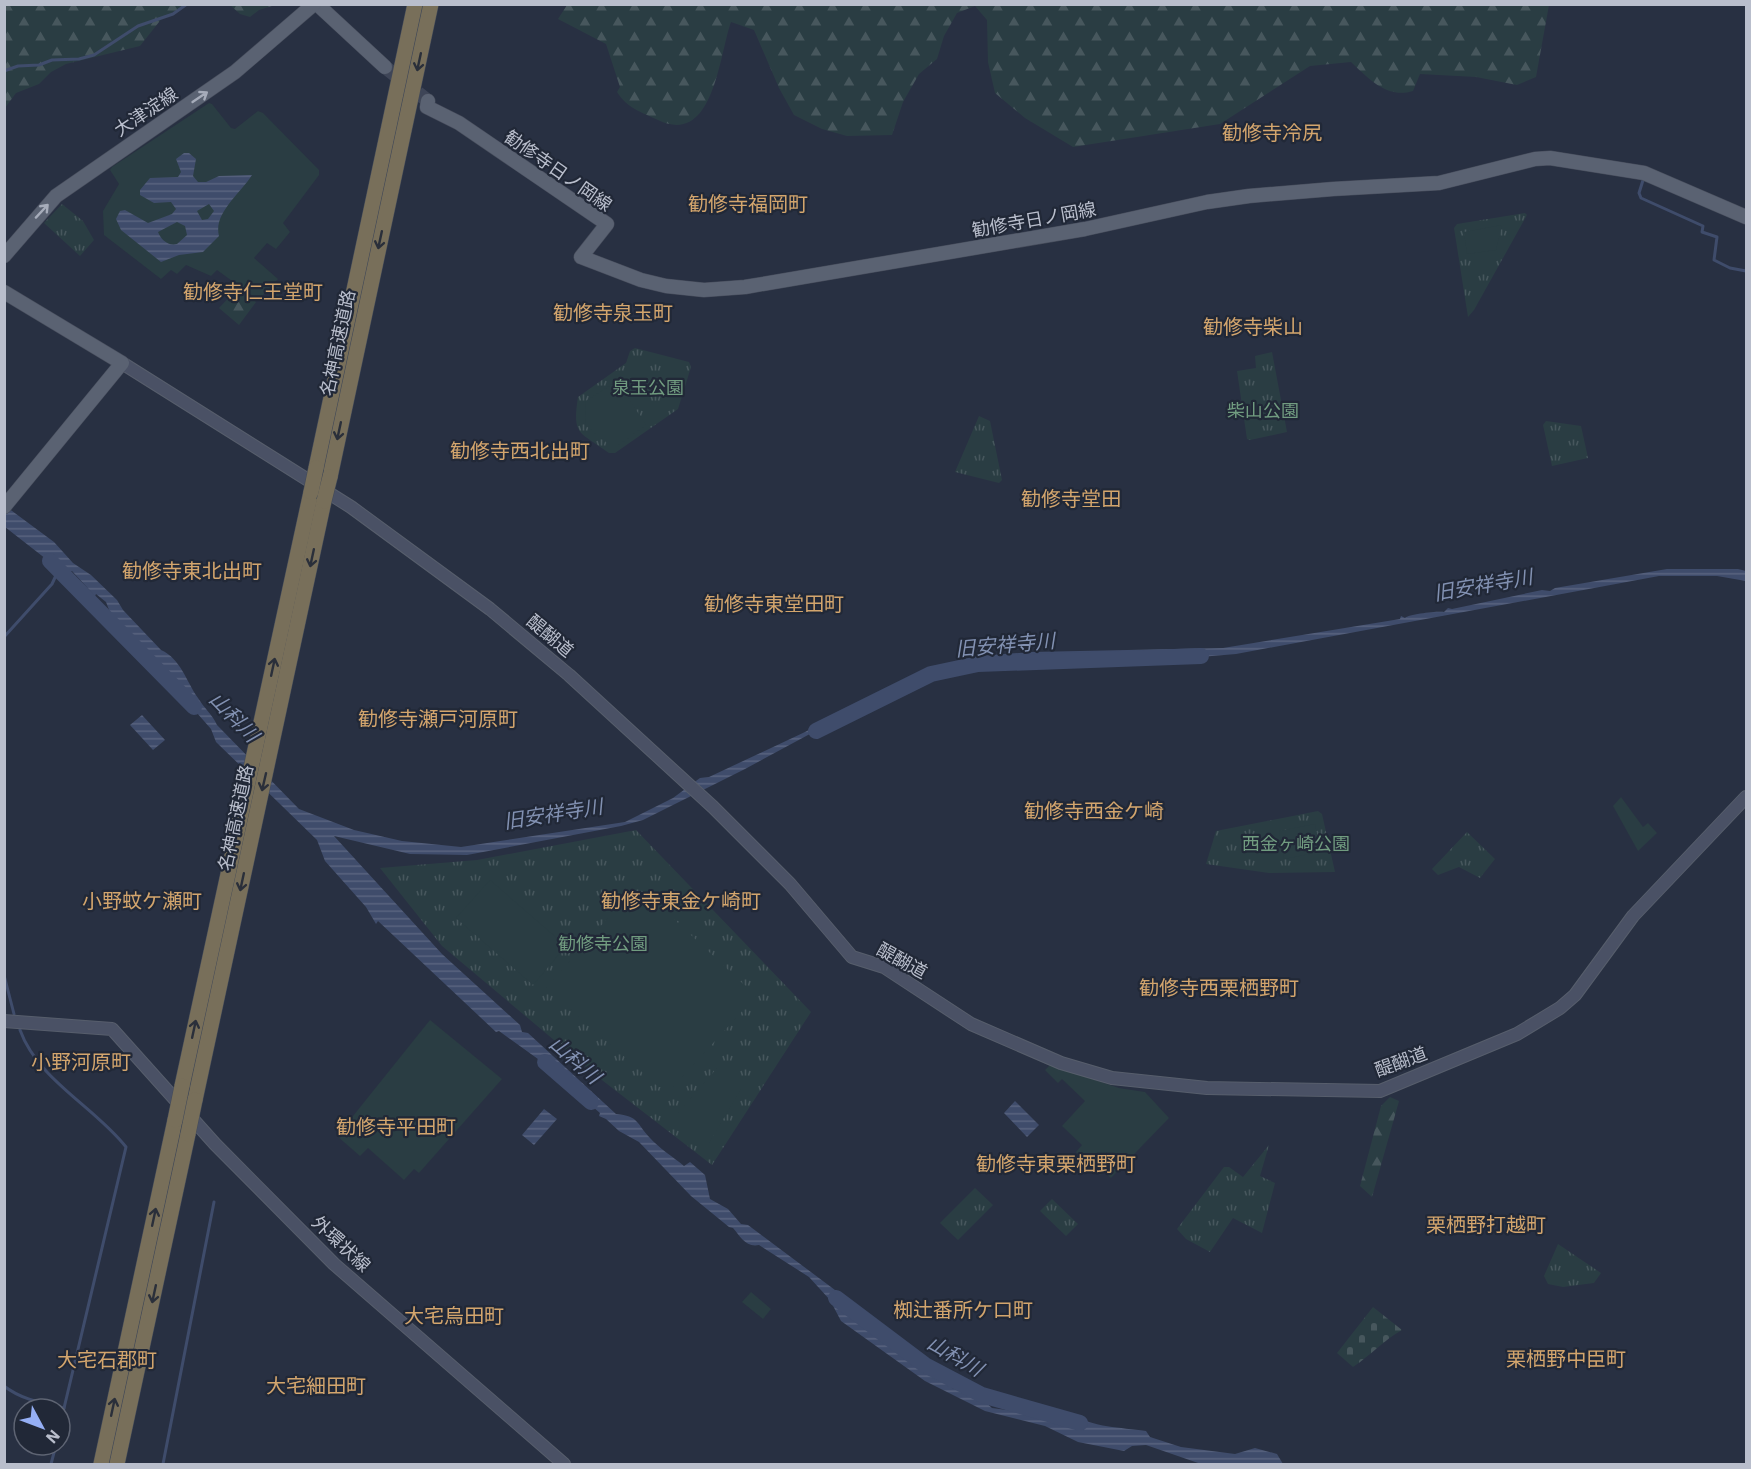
<svg xmlns="http://www.w3.org/2000/svg" width="1751" height="1469" font-family="'IBM Plex Sans','Noto Sans JP',sans-serif">
	<style>
		.grass { fill: url(#grass-tufts) }
		.forest { fill: url(#forest-firs) }
		.cemetery { fill: url(#cemetery-stones) }
		.garden { fill: #2a3d43 }
		.water { fill: url(#water-rules); fill-rule: evenodd }
		.lines { fill: none; stroke-linecap: round; stroke-linejoin: round }
		.stream { stroke: #3f4c6b; stroke-width: 3 }
		.river { stroke: #3f4c6b; stroke-width: 16 }
		.primary-tunnel { stroke: #3e4557; stroke-width: 14; stroke-dasharray: 14 7; stroke-linecap: butt }
		.secondary-casing { stroke: #575e6c; stroke-width: 14 }
		.primary-casing { stroke: #464c5b; stroke-width: 15 }
		.motorway-casing { stroke: #444b59; stroke-width: 16 }
		.secondary { stroke: #4a5165; stroke-width: 12 }
		.primary { stroke: #5a6272; stroke-width: 14 }
		.motorway { stroke: #786f5a; stroke-width: 15 }
		.motorway-bridge-casing { stroke: #444b59; stroke-width: 16; stroke-linecap: butt }
		.motorway-bridge { stroke: #786f5a; stroke-width: 15 }
		.oneway { stroke: #2a2f3a }
		.oneway2 { stroke: #a6acba }
		.labels { text-anchor: middle; stroke-width: 4.5; stroke-linejoin: round; paint-order: stroke }
		.street-label { font-size: 18px; fill: #b9becc; stroke: #212837 }
		.park-label { font-size: 18px; fill: #719c80; stroke: #212837 }
		.neighbourhood-label { font-size: 20px; fill: #d3a56d; stroke: #212837 }
		.water-label { font-size: 20px; font-style: italic; fill: #8291b2; stroke: #212837 }
	</style>
	<defs>
		<pattern id="grass-tufts" width="24" height="20" patternUnits="userSpaceOnUse" patternTransform="scale(1.5)"><rect width="24" height="20" fill="#2a3d43"/><path d="M3 7l-1-3M5 7V3M7 7l1-3M15 17l-1-3M17 17v-4M19 17l1-3" fill="none" stroke="#47575d"/></pattern>
		<pattern id="forest-firs" width="22" height="20" patternUnits="userSpaceOnUse" patternTransform="scale(1.5)"><rect width="22" height="20" fill="#2a3d43"/><path d="M5 1l3.5 6h-7zM16 11l3.5 6h-7z" fill="#47575d"/></pattern>
		<pattern id="cemetery-stones" width="16" height="16" patternUnits="userSpaceOnUse" patternTransform="scale(1.5)"><rect width="16" height="16" fill="#2a3d43"/><path d="M2 7V4a2 2 0 0 1 4 0v3zM10 15v-3a2 2 0 0 1 4 0v3z" fill="#47575d"/></pattern>
		<pattern id="water-rules" width="6" height="5" patternUnits="userSpaceOnUse" patternTransform="scale(1.5)"><rect width="6" height="5" fill="#3f4c6b"/><path d="M0 2.5h6" fill="none" stroke="#59647f"/></pattern>
	</defs>
	<rect width="100%" height="100%" fill="#283042"/>
	<g class="grass">
		<polygon points="62,204 83,221 94,240 80,256 44,223"/>
		<polygon points="1525,213 1527,215 1474,310 1468,317 1454,228 1457,224"/>
		<path d="M635,348L689,362L691,367L678,409L615,453H609C579,431 572,436 578,397L626,363L630,351Z"/>
		<polygon points="1272,352 1287,432 1250,440 1247,439 1237,371 1256,368 1255,356"/>
		<polygon points="979,416 990,421 1002,480 999,483 955,472"/>
		<polygon points="1546,421 1581,426 1588,458 1552,466 1543,425"/>
		<polygon points="1318,811 1322,814 1335,872 1269,873 1206,864 1216,831"/>
		<polygon points="636,830 811,1012 712,1165 598,1077 442,946 380,868 477,860"/>
		<polygon points="1467,832 1495,859 1480,878 1459,867 1438,875 1432,869"/>
		<polygon points="1269,1145 1260,1176 1275,1183 1262,1233 1233,1218 1210,1252 1186,1239 1177,1229 1224,1167 1229,1167 1243,1177"/>
		<polygon points="975,1188 993,1205 958,1240 940,1223"/>
		<polygon points="1052,1199 1078,1224 1066,1236 1040,1211"/>
		<polygon points="1558,1244 1601,1273 1594,1283 1563,1287 1548,1284 1544,1276"/>
	</g>
	<g class="forest">
		<polygon points="5,4 188,4 188,5 163,17 140,46 66,64 51,72 39,84 16,93 5,108"/>
		<polygon points="230,5 275,5 259,10 250,17 240,14"/>
		<path d="M567,5L1050,4L1051,6L1549,5L1536,77L1517,85L1476,77L1420,74L1413,91C1387,99 1369,79 1351,62L1310,66L1220,124L1073,147L1025,118L995,93L988,62L987,20L975,6L957,13L944,36L937,59L919,74L903,102L892,135L847,136L822,129L794,115L779,88L754,30L731,22C719,55 714,147 658,120C641,112 627,108 617,92L620,87L606,44L558,19Z"/>
		<polygon points="238,288 256,302 239,325 219,308"/>
		<polygon points="1390,1097 1399,1101 1372,1197 1360,1186 1381,1106"/>
	</g>
	<path class="cemetery" d="M1373,1307L1402,1330C1384,1340 1371,1355 1353,1367L1337,1353Z"/>
	<g class="garden">
		<polygon points="209,103 212,104 231,128 235,129 258,111 263,113 319,170 319,175 283,223 290,232 276,249 267,243 254,258 278,279 274,283 283,290 277,298 268,290 258,300 217,270 211,276 186,265 177,274 171,270 161,279 104,235 103,211 119,184 110,170 112,167"/>
		<polygon points="1502,225 1496,250 1467,254 1464,232"/>
		<polygon points="617,381 646,425 616,447 612,447 585,425 586,401"/>
		<polygon points="1621,797 1643,827 1648,823 1657,833 1638,851 1613,806"/>
		<polygon points="1315,824 1320,852 1284,859 1279,831"/>
		<polygon points="490,880 566,946 533,985 456,918"/>
		<polygon points="645,892 756,996 673,1087 659,1087 546,988 630,893"/>
		<polygon points="430,1020 502,1079 419,1173 414,1169 404,1180 368,1148 360,1156 337,1136"/>
		<polygon points="1050,1065 1119,1088 1145,1092 1169,1118 1111,1178 1104,1171 1100,1175 1076,1152 1082,1145 1062,1126 1085,1101 1062,1079 1058,1083 1045,1070"/>
		<polygon points="717,1068 741,1089 709,1143 678,1113"/>
		<polygon points="751,1292 771,1309 763,1319 742,1302"/>
	</g>
	<g class="water">
		<path d="M184,153H189L196,159L193,176L198,182H206L219,176L252,175C241,193 213,213 219,236L203,252L179,255L161,262L121,230L116,219L120,211L125,210L148,223L172,214L176,209L171,202L154,203L140,195V190L150,178L178,177L181,172L176,159ZM209,204L214,211L208,219L202,220L197,211ZM177,222L185,226L187,235L177,244C168,246 161,240 158,232Z"/>
		<path d="M4,505L54,542L73,563L91,575L117,600L123,610L161,650C181,659 186,681 198,698C204,708 212,714 217,725L299,809L354,830L402,841L461,847L625,822L673,798L700,778L709,777L805,732L884,689L930,669L963,660L990,655L1032,652L1223,648L1400,619L1401,616L1405,618C1409,614 1438,611 1444,612L1448,608L1452,609L1542,590L1550,591L1555,588L1667,569H1738L1746,571V581L1717,576H1659L1236,654L1188,658L1165,654L1132,659L1117,656C1044,657 967,656 899,686L745,769L643,820L621,826L467,855L410,854L334,836L442,954L520,1025L522,1032L528,1033L616,1114C639,1116 636,1123 650,1138C659,1148 673,1157 684,1166L690,1162L705,1175L710,1199L728,1209L741,1224L748,1225L839,1293L867,1328L897,1350L910,1349L921,1369L943,1371L952,1388L982,1399L992,1408L1030,1413L1040,1419L1071,1414C1095,1428 1119,1427 1146,1431L1150,1437L1181,1447L1235,1454L1255,1448L1277,1454L1283,1464H1201L1146,1445L1132,1446L1124,1451L1078,1442L1045,1426L985,1411L925,1381L841,1321L830,1300L809,1277L759,1245C746,1248 740,1236 733,1228L729,1227L691,1196L639,1142L619,1131L606,1119L599,1116L600,1113L579,1095L570,1082L499,1031L496,1032L378,921L376,924L366,907L325,861L317,840L216,742L211,729L182,696L168,673L111,615L106,602L96,594L95,596L72,571L67,572V576L58,574L55,566L5,527Z"/>
		<polygon points="142,715 165,740 153,750 130,725"/>
		<polygon points="1015,1101 1039,1125 1027,1137 1004,1113"/>
		<polygon points="544,1109 557,1119 534,1145 522,1135"/>
	</g>
	<g class="lines">
		<g class="stream">
			<polyline points="4,71 18,66 39,65 52,60 79,59 94,55 138,26 173,14 187,4"/>
			<polyline points="1644,177 1639,193 1641,198 1703,226 1702,232 1717,237 1714,260 1730,268 1746,271"/>
			<polyline points="4,637 52,584 58,571"/>
			<polyline points="4,975 14,1014"/>
			<path d="M20,1030C38,1080 95,1107 126,1147L60,1425"/>
			<path d="M4,1386C22,1400 43,1403 64,1408"/>
			<polyline points="51,1464 56,1445"/>
			<polyline points="163,1464 214,1202"/>
		</g>
		<g class="river">
			<polyline points="50,561 194,707"/>
			<polyline points="816,731 931,674 978,664 1201,656"/>
			<polyline points="545,1062 591,1102"/>
			<polyline points="836,1298 925,1365 982,1395 1080,1423"/>
		</g>
		<polyline class="primary-tunnel" points="385,67 428,101"/>
		<defs>
			<g id="secondary">
				<polyline points="122,363 351,507 490,609 569,675 713,807 790,884 852,957 884,967 971,1024 1061,1063 1112,1078 1207,1088 1380,1091 1517,1034 1560,1008 1575,995 1633,916 1746,797"/>
				<polyline points="4,1021 112,1029 215,1144 334,1264 564,1464"/>
			</g>
			<g id="primary">
				<polyline points="317,4 385,67"/>
				<polyline points="428,101 427,107 459,123 607,224 581,257 641,280 666,286 704,290 745,287 1085,229 1207,202 1249,196 1333,189 1439,183 1535,159 1550,158 1644,173 1746,217"/>
				<polyline points="4,256 56,196 235,72 314,4"/>
				<polyline points="4,292 122,363 4,507"/>
			</g>
			<g id="motorway">
				<polyline points="316,468 415,4"/>
				<polyline points="330,477 431,4"/>
				<polyline points="182,1086 311,492"/>
				<polyline points="195,1100 324,501"/>
				<polyline points="101,1464 175,1120"/>
				<polyline points="117,1464 188,1134"/>
			</g>
		</defs>
		<use href="#secondary" class="secondary-casing"/>
		<use href="#primary" class="primary-casing"/>
		<use href="#motorway" class="motorway-casing"/>
		<use href="#secondary" class="secondary"/>
		<use href="#primary" class="primary"/>
		<use href="#motorway" class="motorway"/>
		<defs>
			<g id="motorway-bridge">
				<polyline points="311,492 316,468"/>
				<polyline points="324,501 330,477"/>
				<polyline points="175,1120 182,1086"/>
				<polyline points="188,1134 195,1100"/>
			</g>
		</defs>
		<use href="#motorway-bridge" class="motorway-bridge-casing"/>
		<use href="#motorway-bridge" class="motorway-bridge"/>
	</g>
	<defs><path id="oneway-shaft" d="M-6 0H5M1.5-3L5.5 0L1.5 3" fill="none" stroke-width="1.6" stroke-linecap="round" stroke-linejoin="round" transform="scale(1.5)"/></defs>
	<g class="oneway">
		<use href="#oneway-shaft" transform="translate(419 62) rotate(102)"/>
		<use href="#oneway-shaft" transform="translate(380 240) rotate(102)"/>
		<use href="#oneway-shaft" transform="translate(339 431) rotate(102)"/>
		<use href="#oneway-shaft" transform="translate(312 558) rotate(102)"/>
		<use href="#oneway-shaft" transform="translate(273 667) rotate(-78)"/>
		<use href="#oneway-shaft" transform="translate(264 782) rotate(103)"/>
		<use href="#oneway-shaft" transform="translate(242 882) rotate(102)"/>
		<use href="#oneway-shaft" transform="translate(194 1029) rotate(-78)"/>
		<use href="#oneway-shaft" transform="translate(154 1217) rotate(-78)"/>
		<use href="#oneway-shaft" transform="translate(154 1294) rotate(102)"/>
		<use href="#oneway-shaft" transform="translate(113 1407) rotate(-78)"/>
	</g>
	<g class="oneway2">
		<use href="#oneway-shaft" transform="translate(200 97) rotate(-34)"/>
		<use href="#oneway-shaft" transform="translate(42 211) rotate(-47)"/>
	</g>
	<g class="labels">
		<g class="street-label">
			<text transform="translate(146 112) rotate(-34)" y="6">大津淀線</text>
			<text transform="translate(558 171) rotate(35)" y="6">勧修寺日ノ岡線</text>
			<text transform="translate(1034 220) rotate(-10)" y="6">勧修寺日ノ岡線</text>
			<text transform="translate(338 343) rotate(-78)" y="6">名神高速道路</text>
			<text transform="translate(550 636) rotate(40)" y="6">醍醐道</text>
			<text transform="translate(236 818) rotate(-78)" y="6">名神高速道路</text>
			<text transform="translate(902 961) rotate(29)" y="6">醍醐道</text>
			<text transform="translate(1401 1062) rotate(-20)" y="6">醍醐道</text>
			<text transform="translate(341 1244) rotate(43)" y="6">外環状線</text>
		</g>
		<g class="park-label">
			<text x="648" y="394">泉玉公園</text>
			<text x="1263" y="417">柴山公園</text>
			<text x="1296" y="850">西金ヶ崎公園</text>
			<text x="603" y="950">勧修寺公園</text>
		</g>
		<g class="neighbourhood-label">
			<text x="1272" y="140">勧修寺冷尻</text>
			<text x="748" y="211">勧修寺福岡町</text>
			<text x="253" y="299">勧修寺仁王堂町</text>
			<text x="613" y="320">勧修寺泉玉町</text>
			<text x="1253" y="334">勧修寺柴山</text>
			<text x="520" y="458">勧修寺西北出町</text>
			<text x="1071" y="506">勧修寺堂田</text>
			<text x="192" y="578">勧修寺東北出町</text>
			<text x="774" y="611">勧修寺東堂田町</text>
			<text x="438" y="726">勧修寺瀬戸河原町</text>
			<text x="1094" y="818">勧修寺西金ケ崎</text>
			<text x="142" y="908">小野蚊ケ瀬町</text>
			<text x="681" y="908">勧修寺東金ケ崎町</text>
			<text x="1219" y="995">勧修寺西栗栖野町</text>
			<text x="81" y="1069">小野河原町</text>
			<text x="396" y="1134">勧修寺平田町</text>
			<text x="1056" y="1171">勧修寺東栗栖野町</text>
			<text x="1486" y="1232">栗栖野打越町</text>
			<text x="963" y="1317">椥辻番所ケ口町</text>
			<text x="454" y="1323">大宅烏田町</text>
			<text x="1566" y="1366">栗栖野中臣町</text>
			<text x="107" y="1367">大宅石郡町</text>
			<text x="316" y="1393">大宅細田町</text>
		</g>
		<g class="water-label">
			<text transform="translate(1483 585) rotate(-10)" y="7">旧安祥寺川</text>
			<text transform="translate(1005 645) rotate(-5)" y="7">旧安祥寺川</text>
			<text transform="translate(234 717) rotate(46)" y="7">山科川</text>
			<text transform="translate(553 814) rotate(-9)" y="7">旧安祥寺川</text>
			<text transform="translate(575 1060) rotate(41)" y="7">山科川</text>
			<text transform="translate(955 1356) rotate(30)" y="7">山科川</text>
		</g>
	</g>
	<rect width="1751" height="1469" fill="none" stroke="#b9becc" stroke-width="12"/>
	<g transform="translate(42 1427) rotate(131)"><circle r="28" fill="#212837" stroke="#5e6473" stroke-width="1.5"/>
	<path d="M0-4.5L10 22L0 15L-10 22Z" fill="#95aff5"/>
	<text y="-9" font-size="16" font-weight="bold" text-anchor="middle" fill="#b9becc">N</text>
	</g>
</svg>
